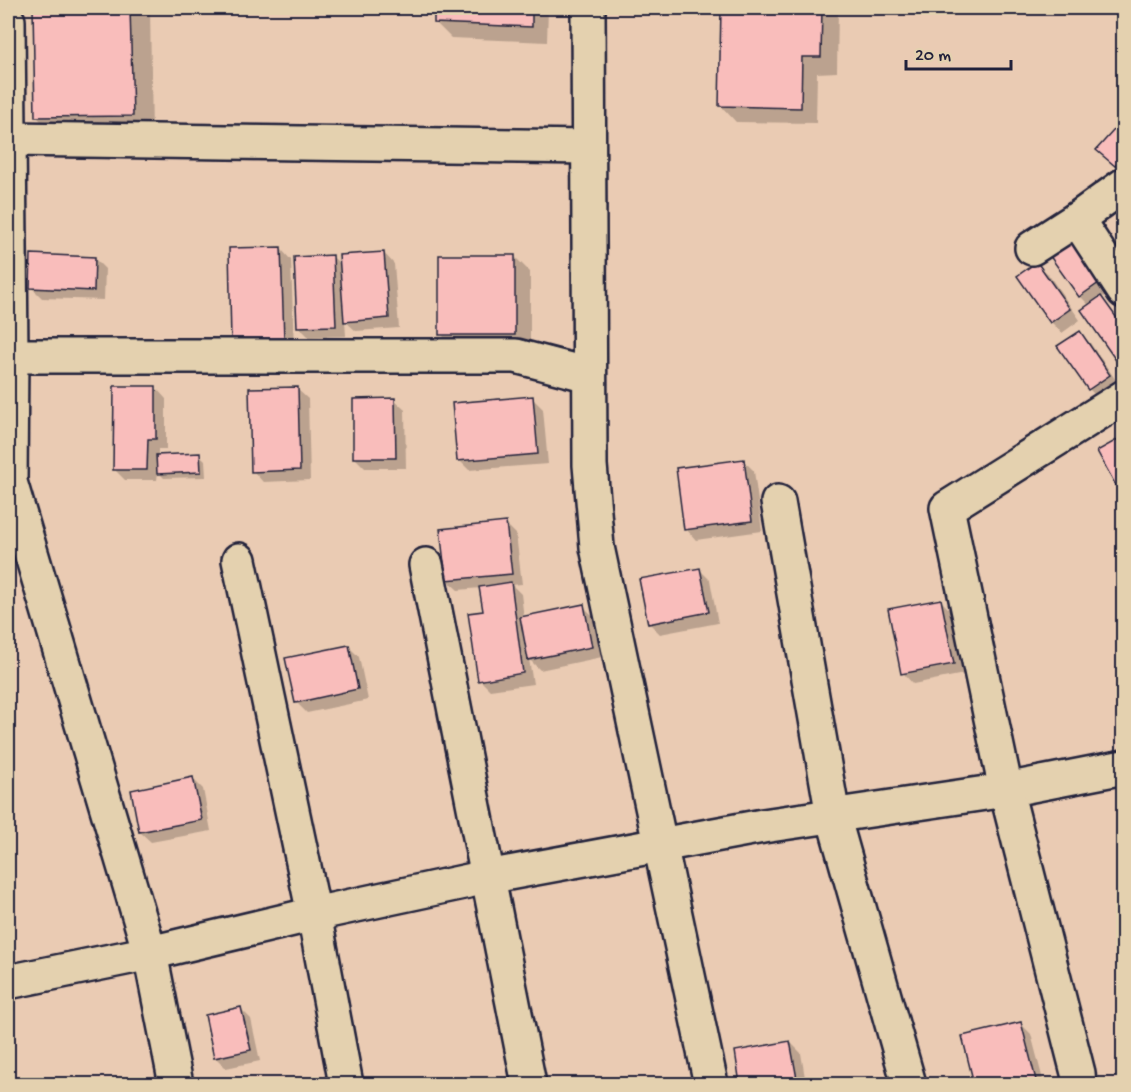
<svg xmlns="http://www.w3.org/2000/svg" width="1131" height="1092" font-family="'Gochi Hand',sans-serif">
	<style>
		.shadow { fill: #0003 }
		.building { fill: #f9bdbb; stroke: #22223b; stroke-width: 1.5 }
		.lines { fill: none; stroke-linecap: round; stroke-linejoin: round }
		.street-casing { stroke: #22223b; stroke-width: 38 }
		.street { stroke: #e4d1af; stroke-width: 33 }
	</style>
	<rect width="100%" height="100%" fill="#eacbb3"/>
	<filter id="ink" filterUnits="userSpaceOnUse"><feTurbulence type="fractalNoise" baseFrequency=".0167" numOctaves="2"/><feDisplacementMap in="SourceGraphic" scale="12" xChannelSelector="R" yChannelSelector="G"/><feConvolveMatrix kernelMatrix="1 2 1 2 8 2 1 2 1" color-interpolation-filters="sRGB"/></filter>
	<g filter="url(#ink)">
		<g class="shadow">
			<polygon points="34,8 150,8 152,135 57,137 37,117"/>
			<polygon points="436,8 548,8 547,42 451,38 435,22"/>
			<polygon points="722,8 838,8 837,72 817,73 816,123 736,122 721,106"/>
			<polygon points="1123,123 1124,167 1120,170 1098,150"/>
			<polygon points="1070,237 1112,291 1101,298 1124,326 1124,368 1083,311 1090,306 1080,296"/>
			<polygon points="281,249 291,260 294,350 243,350"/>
			<polygon points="384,253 394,264 399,328 356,331 345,321 346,336 309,337 299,327 332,256 341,265"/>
			<polygon points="514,256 530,272 530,350 457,350 441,334"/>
			<polygon points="94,258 105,269 104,300 42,298 31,287"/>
			<polygon points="1037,264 1048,274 1080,320 1062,333 1051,322 1020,276"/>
			<polygon points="1080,333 1090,343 1120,386 1100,400 1089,389 1059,346"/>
			<polygon points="156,388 166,399 166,449 158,449 158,456 200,455 205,460 206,477 164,478 158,472 157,480 125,480 115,470"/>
			<polygon points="297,389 308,399 310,480 263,482 253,471"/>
			<polygon points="532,398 543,409 548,464 469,470 459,460"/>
			<polygon points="394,400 405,410 406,468 365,468 355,458"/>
			<polygon points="743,460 754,471 762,531 696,540 686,529"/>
			<polygon points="506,524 516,534 522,584 512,585 521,594 524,618 583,606 594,617 602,657 540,670 529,659 533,684 490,690 480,680 485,612 481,588 458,590 447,580"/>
			<polygon points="699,569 710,580 718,623 660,634 649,623"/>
			<polygon points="941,601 951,611 964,674 913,684 903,673"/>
			<polygon points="348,646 359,657 368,700 307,713 296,702"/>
			<polygon points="193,779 203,789 211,831 151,842 140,832"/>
			<polygon points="241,1009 251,1019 260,1061 226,1068 215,1057"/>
			<polygon points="1020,1023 1031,1034 1044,1084 975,1084 963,1037"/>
			<polygon points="790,1042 801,1053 806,1084 742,1084 736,1052"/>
		</g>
		<g class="building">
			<polygon points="33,8 130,8 133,116 35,117"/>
			<polygon points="434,8 532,8 532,27 434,23"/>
			<polygon points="721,8 822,8 821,57 802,57 801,108 719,106"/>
			<polygon points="1122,121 1124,157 1115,166 1096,150"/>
			<polygon points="1070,235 1103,280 1079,297 1047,252"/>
			<polygon points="281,247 284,340 231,341 229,248"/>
			<polygon points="384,252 389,318 344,322 339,255"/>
			<polygon points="31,254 95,257 94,291 30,288"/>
			<polygon points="333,255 336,326 297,327 294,257"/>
			<rect x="439" y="255" width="76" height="80"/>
			<polygon points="1037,262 1070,309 1050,323 1017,276"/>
			<polygon points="1101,296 1124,328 1122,369 1081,310"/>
			<polygon points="1080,331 1110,375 1088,390 1057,346"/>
			<polygon points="114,386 156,386 156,439 148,439 147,470 113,470"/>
			<polygon points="298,387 300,470 251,472 249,388"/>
			<polygon points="533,396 538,454 457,461 452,403"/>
			<polygon points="395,398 396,458 353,458 353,399"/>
			<polygon points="1124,436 1124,500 1097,451"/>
			<polygon points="200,453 201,472 157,474 156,455"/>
			<polygon points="744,459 752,521 684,530 676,468"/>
			<polygon points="506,522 512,574 446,580 440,529"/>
			<polygon points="700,568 709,612 648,624 639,579"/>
			<polygon points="511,582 523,673 478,681 468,613 483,611 479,587"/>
			<polygon points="941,599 954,664 901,674 888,609"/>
			<polygon points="584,604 592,647 528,660 520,617"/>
			<polygon points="349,645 358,689 295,703 285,658"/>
			<polygon points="193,777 202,820 139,832 131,790"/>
			<polygon points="241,1007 251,1050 214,1058 205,1015"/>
			<polygon points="1021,1022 1037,1084 974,1084 962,1036"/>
			<polygon points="790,1041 798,1084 740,1084 735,1051"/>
		</g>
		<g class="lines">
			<defs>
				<g id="street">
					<polyline points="588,8 590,465 597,547 711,1084"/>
					<polyline points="8,21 11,356 10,482 150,953 176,1084"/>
					<polyline points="9,139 588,147"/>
					<polyline points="1077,219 1124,291"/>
					<polyline points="1032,248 1077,219 1124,185"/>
					<polyline points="11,356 516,356 589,375"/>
					<polyline points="778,502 833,816 909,1084"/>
					<polyline points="239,560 314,914 346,1084"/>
					<polyline points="426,565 529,1084"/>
					<polyline points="8,982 150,953 314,914 487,877 763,826 1006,790 1124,767"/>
					<polyline points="1079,1084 1078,1073 1006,790 947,508 1124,397"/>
				</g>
			</defs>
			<use href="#street" class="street-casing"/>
			<use href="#street" class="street"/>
		</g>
	</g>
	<rect width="1131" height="1092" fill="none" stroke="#e4d1af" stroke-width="30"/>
	<rect x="15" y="15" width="1101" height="1062" fill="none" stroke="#22223b" stroke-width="2" filter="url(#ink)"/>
	<path d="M906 60v9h105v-9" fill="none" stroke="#22223b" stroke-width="3"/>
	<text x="915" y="60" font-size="18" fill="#22223b" stroke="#e4d1af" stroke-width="4.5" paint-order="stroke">20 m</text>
</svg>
